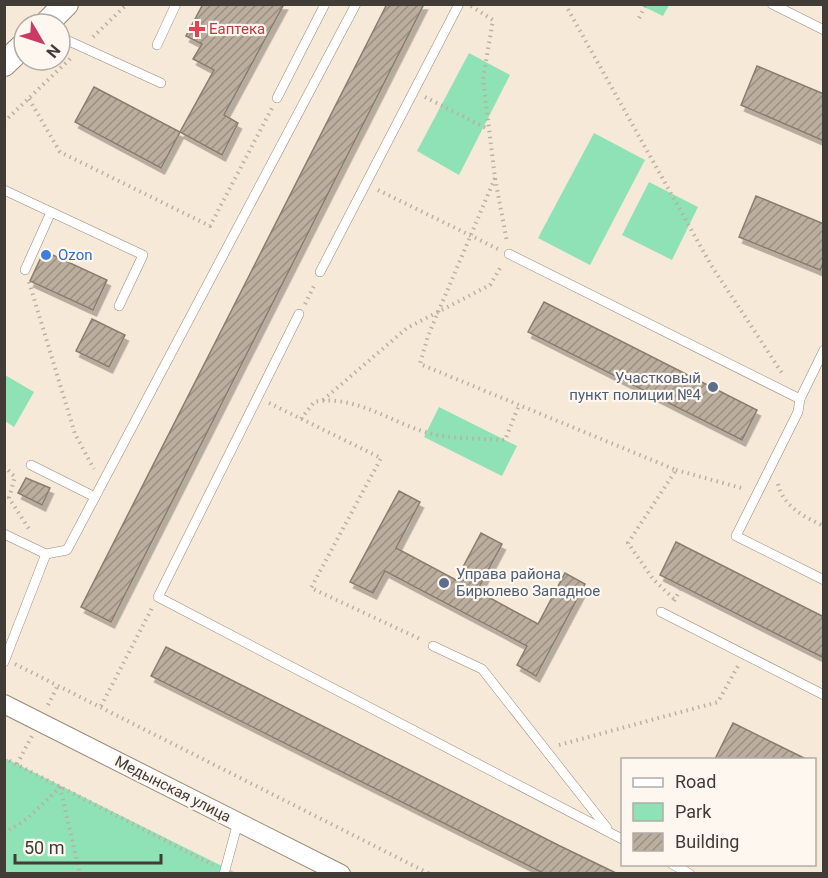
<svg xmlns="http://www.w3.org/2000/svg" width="828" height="878" font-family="Roboto,sans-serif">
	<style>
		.green { fill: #8fe2b5 }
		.building { fill: url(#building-hatch); stroke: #897d6e; stroke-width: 1.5; filter: url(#shadow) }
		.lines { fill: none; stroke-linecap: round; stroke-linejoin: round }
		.service-casing { stroke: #96897a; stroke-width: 10 }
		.minor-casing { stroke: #96897a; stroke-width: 20 }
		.tertiary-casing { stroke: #96897a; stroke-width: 26 }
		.path { stroke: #bbb0a2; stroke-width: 4; stroke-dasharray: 1.5 4.5; stroke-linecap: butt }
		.service { stroke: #fff; stroke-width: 9 }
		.minor { stroke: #fff; stroke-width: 18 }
		.tertiary { stroke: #fff; stroke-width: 24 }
		.health-dot { fill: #e0444e; stroke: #fdf7f0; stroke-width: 2 }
		.shop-dot { fill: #3f7fe0; stroke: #fdf7f0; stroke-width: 2 }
		.service-dot { fill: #5c6f8a; stroke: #fdf7f0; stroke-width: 2 }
		.labels { text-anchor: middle; stroke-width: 4.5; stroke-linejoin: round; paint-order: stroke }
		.health-label { font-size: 15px; fill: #be3a42; stroke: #fdf7f0; text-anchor: start }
		.shop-label { font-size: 15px; fill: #366cbe; stroke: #fdf7f0; text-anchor: start }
		.service-label { font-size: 15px; fill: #4e5e75; stroke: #fdf7f0; text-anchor: end }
		.street-label { font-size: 15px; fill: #413c35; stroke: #fdf7f0 }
	</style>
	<defs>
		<pattern id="building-hatch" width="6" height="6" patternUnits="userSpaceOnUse" patternTransform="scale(1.5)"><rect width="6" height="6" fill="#bbae9e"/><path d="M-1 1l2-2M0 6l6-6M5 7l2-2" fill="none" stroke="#9a8f82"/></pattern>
		<filter id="shadow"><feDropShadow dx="3.5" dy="6" stdDeviation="0" flood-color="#0004"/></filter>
	</defs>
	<rect width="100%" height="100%" fill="#f7e9d8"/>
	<g class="green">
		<polygon points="640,5 669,5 663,16"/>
		<polygon points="469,53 510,75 459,175 417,151"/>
		<polygon points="594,133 645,160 590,265 538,238"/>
		<polygon points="649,182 698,207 672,260 622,235"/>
		<polygon points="5,375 34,392 14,427 5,421"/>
		<polygon points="439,407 517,446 502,476 424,437"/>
		<polygon points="5,758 236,873 5,873"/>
	</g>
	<g class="building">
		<polygon points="203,4 284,4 224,115 238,123 222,155 180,132 214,70 193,59 202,44 186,36"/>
		<polygon points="387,4 424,4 111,622 81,607"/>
		<polygon points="757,66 824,94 824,141 741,105"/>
		<polygon points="94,87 180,132 161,168 75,122"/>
		<polygon points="756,196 824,224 824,261 820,270 739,237"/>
		<polygon points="44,251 107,280 93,310 30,281"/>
		<polygon points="544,302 757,410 742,440 528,332"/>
		<polygon points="92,319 125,335 109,367 76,351"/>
		<polygon points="26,478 50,488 42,505 18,493"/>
		<polygon points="399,491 420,502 396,548 456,580 481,533 502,544 477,591 538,624 565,573 585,584 536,676 517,665 527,646 385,571 373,593 350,582"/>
		<polygon points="676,542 824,617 824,658 660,575"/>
		<polygon points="166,647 560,846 616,873 543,873 151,676"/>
		<polygon points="733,723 806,759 715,759"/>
	</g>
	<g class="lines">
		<defs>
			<g id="service">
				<polyline points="772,4 824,30"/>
				<polyline points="60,37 161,83"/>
				<polyline points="157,45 176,4"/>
				<polyline points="277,98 325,4"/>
				<polyline points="4,190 143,255 119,306"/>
				<polyline points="509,254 800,399"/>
				<polyline points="25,270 51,212"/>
				<polyline points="320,272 459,4"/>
				<polyline points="299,314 158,597 622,839"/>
				<polyline points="824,350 800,399 798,412 736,536 824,580"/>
				<polyline points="31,465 95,497"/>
				<polyline points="4,534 46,554 4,662"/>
				<polyline points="46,554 67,550 356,4"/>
				<polyline points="661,612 824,695"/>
				<polyline points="433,646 482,669 607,828"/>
				<polyline points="672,864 690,874"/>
				<polyline points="224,874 238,822"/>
			</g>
			<polyline id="minor" points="4,704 341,874"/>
			<g id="tertiary">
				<polyline points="46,24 66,4"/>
				<polyline points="4,64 24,45"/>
			</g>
		</defs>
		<use href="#service" class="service-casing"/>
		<use href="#minor" class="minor-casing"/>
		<use href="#tertiary" class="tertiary-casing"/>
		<g class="path">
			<polyline points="565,4 711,265 784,376"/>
			<polyline points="4,5 5,4"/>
			<polyline points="471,6 493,20 483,79 495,178 507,242"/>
			<polyline points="639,18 646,4"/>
			<polyline points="93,37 127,4"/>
			<polyline points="425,97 488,129"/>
			<polyline points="29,99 60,152 210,226 272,108"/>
			<polyline points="4,122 72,57"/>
			<polyline points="495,178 428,336 420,364 676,470 628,543 653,579 675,600"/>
			<polyline points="378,190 498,249"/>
			<polyline points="29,282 75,434 94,469"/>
			<polyline points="305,304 315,284"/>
			<polyline points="323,400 407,328 490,285 502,265"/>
			<polyline points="269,403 381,458 311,588 422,640"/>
			<path d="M301,419L314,402C353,394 389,421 425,432C449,440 480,438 505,440L519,405"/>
			<polyline points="4,466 15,477 9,498 31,532"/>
			<polyline points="676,470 745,489"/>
			<path d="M778,484C783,506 804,517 824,526"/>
			<polyline points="674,601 682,586"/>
			<polyline points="15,664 430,874"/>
			<polyline points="48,705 58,685"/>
			<polyline points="101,706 152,608"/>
			<polyline points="559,745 718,702 738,666"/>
			<polyline points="4,758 213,865"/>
			<polyline points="17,764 32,736"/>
			<polyline points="60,787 80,874"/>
			<polyline points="4,833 27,819 60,787"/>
		</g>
		<use href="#service" class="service"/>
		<use href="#minor" class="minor"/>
		<use href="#tertiary" class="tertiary"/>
	</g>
	<path class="health-dot" d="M194 20h6v6h6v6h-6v6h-6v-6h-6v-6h6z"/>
	<circle class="shop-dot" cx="46" cy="255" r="6"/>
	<g class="service-dot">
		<circle cx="713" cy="387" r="6"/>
		<circle cx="444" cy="583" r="6"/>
	</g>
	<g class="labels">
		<g class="health-label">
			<text x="209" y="34">Еаптека</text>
		</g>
		<g class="shop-label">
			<text x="58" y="260">Ozon</text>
		</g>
		<g class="service-label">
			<text x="701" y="383">Участковый<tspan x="701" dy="17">пункт полиции №4</tspan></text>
			<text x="456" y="579" text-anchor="start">Управа района<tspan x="456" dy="17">Бирюлево Западное</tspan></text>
		</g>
		<g class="street-label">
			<text transform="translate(173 789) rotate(27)" y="5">Медынская улица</text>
		</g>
	</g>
	<rect width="828" height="878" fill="none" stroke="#413c35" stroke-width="12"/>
	<rect x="621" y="758" width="195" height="108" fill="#fdf7f0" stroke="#b2aca5" stroke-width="1.5"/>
	<rect x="633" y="778" width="30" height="9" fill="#ffffff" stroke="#b2aca5" stroke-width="1.5"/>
	<text x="675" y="788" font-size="18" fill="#413c35">Road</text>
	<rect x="633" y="803" width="30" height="18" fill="#8fe2b5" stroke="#b2aca5" stroke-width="1.5"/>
	<text x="675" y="818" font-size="18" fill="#413c35">Park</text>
	<rect x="633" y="833" width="30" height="18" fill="url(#building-hatch)" stroke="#b2aca5" stroke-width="1.5"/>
	<text x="675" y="848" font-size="18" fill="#413c35">Building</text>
	<g transform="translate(42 42) rotate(129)"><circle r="28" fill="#fdf7f0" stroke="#b2aca5" stroke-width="1.5"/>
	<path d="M0-4.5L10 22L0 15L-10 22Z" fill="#ca3b64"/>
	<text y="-9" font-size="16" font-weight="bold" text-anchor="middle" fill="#413c35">N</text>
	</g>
	<path d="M15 854v9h146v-9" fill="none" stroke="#413c35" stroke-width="3"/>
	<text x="24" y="854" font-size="18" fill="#413c35" stroke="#fdf7f0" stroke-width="4.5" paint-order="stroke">50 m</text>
</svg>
